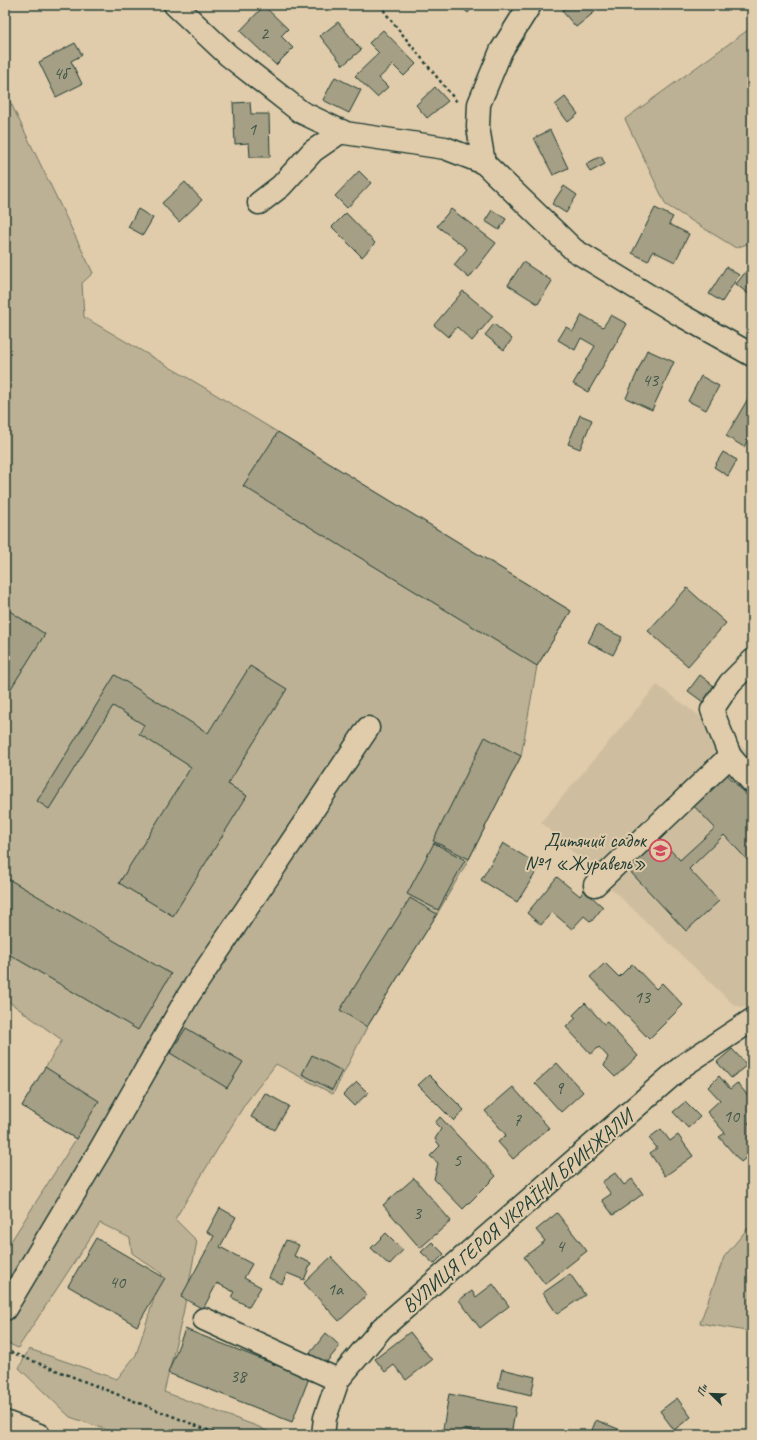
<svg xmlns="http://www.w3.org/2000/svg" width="757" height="1440" font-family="Caveat,sans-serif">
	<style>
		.built { fill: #cebe9f }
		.green { fill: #bdb195; stroke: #6e7764 }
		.building { fill: #a49f85; stroke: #1f3d34 }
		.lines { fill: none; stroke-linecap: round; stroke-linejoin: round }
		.minor-casing { stroke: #1f3d34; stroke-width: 25 }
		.major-casing { stroke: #1f3d34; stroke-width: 25 }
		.path { stroke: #1f3d34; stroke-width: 2.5; stroke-dasharray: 3 3; stroke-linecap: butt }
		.minor { stroke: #e0cbaa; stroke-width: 22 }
		.major { stroke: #e0cbaa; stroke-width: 22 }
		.labels { text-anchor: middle; stroke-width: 4; stroke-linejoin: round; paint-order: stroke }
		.number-label { font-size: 18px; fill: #405648 }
		.poi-label { font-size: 20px; fill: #1f3d34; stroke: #e0cbaa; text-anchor: end }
		.street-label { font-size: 20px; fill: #1f3d34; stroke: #e0cbaa }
	</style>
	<rect width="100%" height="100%" fill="#e0cbaa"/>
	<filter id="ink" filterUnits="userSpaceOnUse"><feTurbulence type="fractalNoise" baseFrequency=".025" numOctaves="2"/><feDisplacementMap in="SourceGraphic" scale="8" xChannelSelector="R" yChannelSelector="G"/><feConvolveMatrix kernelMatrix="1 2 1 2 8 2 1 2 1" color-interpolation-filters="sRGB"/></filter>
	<g filter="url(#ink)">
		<polygon class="built" points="657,685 752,754 752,1009 734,1005 541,822"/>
		<g class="green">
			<polygon points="752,27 752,242 736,248 666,205 625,119"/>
			<polygon points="5,91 93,273 82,283 84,317 200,385 571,611 537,666 521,756 469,859 437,914 367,1027 333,1094 276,1064 245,1104 175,1219 197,1241 183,1314 164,1392 259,1427 274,1435 122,1435 70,1417 19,1368 29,1349 117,1379 136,1355 162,1274 132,1253 130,1238 100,1223 18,1348 5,1342 5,1245 8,1246 76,1139 22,1106 62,1040 5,999"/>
			<polygon points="752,1226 752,1332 700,1323 724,1257 748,1228"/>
		</g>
		<g class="building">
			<polygon points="459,5 475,5 468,13"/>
			<polygon points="569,5 593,5 597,10 576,27 562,11"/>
			<polygon points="264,6 288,29 281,36 293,48 276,65 240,31"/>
			<polygon points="338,22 361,50 343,65 320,36"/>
			<polygon points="383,30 416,64 404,76 393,65 379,78 388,87 377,97 355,76 379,53 369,43"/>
			<polygon points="75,43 82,55 71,61 82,84 56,97 39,62"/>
			<polygon points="335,77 361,90 349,113 323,100"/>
			<polygon points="435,87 448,101 427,118 416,105"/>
			<polygon points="565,97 578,114 568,122 555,105"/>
			<polygon points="250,102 251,114 269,114 270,157 250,157 249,143 235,144 233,103"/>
			<polygon points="550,130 568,168 553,175 534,138"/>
			<polygon points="601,156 605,164 590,172 586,164"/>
			<polygon points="359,171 371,183 347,208 335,196"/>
			<polygon points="185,182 202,200 179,222 162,203"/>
			<polygon points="564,186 577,195 566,213 552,204"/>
			<polygon points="655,208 673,217 669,224 689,234 675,262 653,251 648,261 632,253"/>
			<polygon points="138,209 153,218 143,235 128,227"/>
			<polygon points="451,209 496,243 469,278 454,265 467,249 437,226"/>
			<polygon points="492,210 506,219 499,230 485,221"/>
			<polygon points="346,213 375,243 362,257 332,227"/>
			<polygon points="523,262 552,281 538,304 508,285"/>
			<polygon points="752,264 752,297 736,284"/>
			<polygon points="726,267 739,275 722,302 709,294"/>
			<polygon points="463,291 493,316 472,341 457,327 448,337 434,325"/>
			<polygon points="582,315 603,327 611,315 627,324 588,392 573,384 595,346 581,338 575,350 558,340 566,327 573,331"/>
			<polygon points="494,324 512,339 504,350 485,335"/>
			<polygon points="647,350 674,362 652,410 626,398"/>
			<polygon points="701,376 719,386 706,410 688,401"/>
			<polygon points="749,397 752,399 752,440 749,438 744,447 726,436"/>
			<polygon points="580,415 592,420 580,449 568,444"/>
			<polygon points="278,432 571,611 537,666 243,486"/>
			<polygon points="723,452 737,460 728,476 714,467"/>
			<polygon points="687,588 726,623 688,666 648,631"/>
			<polygon points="5,608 45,634 5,698"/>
			<polygon points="597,625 622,637 613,655 588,642"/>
			<polygon points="250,666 287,689 228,784 247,796 173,916 119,883 191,767 139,734 144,725 113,706 49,809 37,801 115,675 208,733"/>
			<polygon points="700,675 714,686 703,702 688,691"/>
			<polygon points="485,737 521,756 469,859 433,841"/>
			<polygon points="723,770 752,801 752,865 724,835 689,869 719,901 686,931 623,864 655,834 680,860 715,828 689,801"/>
			<polygon points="434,843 465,860 438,910 407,894"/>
			<polygon points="503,843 540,866 517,902 481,880"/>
			<polygon points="5,877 171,974 138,1030 5,952"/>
			<polygon points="557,877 580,896 584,890 603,907 591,922 584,916 572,929 552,912 541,925 527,913"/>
			<polygon points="410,898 437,914 367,1027 340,1010"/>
			<polygon points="605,963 619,977 632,964 656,989 662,983 683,1005 649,1039 590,977"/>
			<polygon points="585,1003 604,1024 607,1022 638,1056 615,1077 604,1066 608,1057 599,1047 591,1054 566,1027 576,1018 573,1015"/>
			<polygon points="186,1028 243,1062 227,1088 170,1053"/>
			<polygon points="732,1049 747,1065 731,1078 717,1062"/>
			<polygon points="312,1055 342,1071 332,1090 302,1074"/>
			<polygon points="557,1063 583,1092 561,1112 535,1083"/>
			<polygon points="45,1067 99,1101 76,1139 22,1106"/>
			<polygon points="429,1075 464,1110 454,1121 418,1085"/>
			<polygon points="719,1076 730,1089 737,1083 752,1100 752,1120 748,1123 752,1127 752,1153 741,1162 719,1137 725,1133 707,1112 720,1100 708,1087"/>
			<polygon points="357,1082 368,1093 354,1106 343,1095"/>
			<polygon points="513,1087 549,1128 513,1159 498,1142 506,1135 485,1111"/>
			<polygon points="265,1093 289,1106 275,1130 251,1117"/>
			<polygon points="685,1102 700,1117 688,1128 673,1112"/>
			<polygon points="440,1117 496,1176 463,1209 434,1179 438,1163 430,1156 440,1146 435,1139 441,1129 435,1123"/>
			<polygon points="661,1129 670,1141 678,1135 693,1156 665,1176 650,1153 657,1148 649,1138"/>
			<polygon points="615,1173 624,1185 632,1179 643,1194 613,1215 602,1200 611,1194 602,1182"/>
			<polygon points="414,1178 451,1221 420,1248 383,1205"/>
			<polygon points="220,1208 236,1217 220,1247 252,1264 244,1278 261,1287 249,1307 231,1297 234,1292 217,1283 203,1309 181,1297 214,1236 207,1232"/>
			<polygon points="557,1213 587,1251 545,1284 524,1257 545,1241 536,1230"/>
			<polygon points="386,1233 403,1250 389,1265 371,1248"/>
			<polygon points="96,1238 165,1278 137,1326 68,1286"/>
			<polygon points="286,1240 299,1245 294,1256 311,1263 304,1280 287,1273 282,1284 269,1278"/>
			<polygon points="432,1242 444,1254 434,1264 421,1252"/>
			<polygon points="331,1257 367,1295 339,1321 304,1283"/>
			<polygon points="570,1274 585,1295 557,1314 543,1293"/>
			<polygon points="493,1284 509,1306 480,1328 459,1300 472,1291 476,1297"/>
			<polygon points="185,1329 309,1378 292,1422 168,1373"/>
			<polygon points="410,1332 432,1360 406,1380 394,1365 385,1372 375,1359"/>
			<polygon points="326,1333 340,1346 324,1365 310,1353"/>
			<polygon points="502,1369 535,1377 531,1395 498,1387"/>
			<polygon points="449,1394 516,1407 511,1435 494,1435 462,1429 461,1435 442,1435"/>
			<polygon points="677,1398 691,1417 674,1430 660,1411"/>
			<polygon points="596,1420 633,1435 590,1435"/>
		</g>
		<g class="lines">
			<defs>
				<g id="minor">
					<polyline points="175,5 228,55 301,112 345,133 445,148 484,163"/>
					<polyline points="530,5 501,51 479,104 478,127 484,163 574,250 679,314 752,355"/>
					<polyline points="259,203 281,186 313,151 342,131"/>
					<polyline points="752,661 730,683 712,710 730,756 752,782"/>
					<polyline points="595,885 730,756"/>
					<polyline points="5,1309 100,1150 188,996 368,728"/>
					<polyline points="204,1319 338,1380"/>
					<polyline points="323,1435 325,1418 338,1380 382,1328 684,1065 752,1020"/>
				</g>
				<polyline id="major" points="5,1422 39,1435"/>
			</defs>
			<use href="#minor" class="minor-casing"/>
			<use href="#major" class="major-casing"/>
			<g class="path">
				<polyline points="380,5 390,19 457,102"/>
				<polyline points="5,1350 220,1435"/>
			</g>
			<use href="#minor" class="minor"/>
			<use href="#major" class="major"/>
		</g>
	</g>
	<defs>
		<symbol id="school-ring" viewBox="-11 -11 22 22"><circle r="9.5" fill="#e0cbaa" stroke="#d1495b" stroke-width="1.5"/><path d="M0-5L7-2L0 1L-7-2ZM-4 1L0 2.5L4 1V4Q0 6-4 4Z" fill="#d1495b"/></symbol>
	</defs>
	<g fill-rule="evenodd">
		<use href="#school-ring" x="648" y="838" width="25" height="25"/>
	</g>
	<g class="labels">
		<g class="number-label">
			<text x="264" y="39">2</text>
			<text x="60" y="79">4б</text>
			<text x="252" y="135">1</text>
			<text x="650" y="386">43</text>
			<text x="642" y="1003">13</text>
			<text x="559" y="1094">9</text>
			<text x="731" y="1122">10</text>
			<text x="517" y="1126">7</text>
			<text x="457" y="1166">5</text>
			<text x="417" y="1219">3</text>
			<text x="560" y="1252">4</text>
			<text x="117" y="1288">40</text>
			<text x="335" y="1295">1а</text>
			<text x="238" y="1382">38</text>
		</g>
		<g class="poi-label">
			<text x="646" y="847">Дитячий садок<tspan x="646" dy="23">№1 «Журавель»</tspan></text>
		</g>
		<g class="street-label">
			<text transform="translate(517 1211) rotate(-41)" y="7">ВУЛИЦЯ ГЕРОЯ УКРАЇНИ БРИНЖАЛИ</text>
		</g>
	</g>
	<rect width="757" height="1440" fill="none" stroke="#e0cbaa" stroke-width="20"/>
	<rect x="10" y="10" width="737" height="1420" fill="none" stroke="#1f3d34" stroke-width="1.5" filter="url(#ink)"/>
	<g transform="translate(711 1394) rotate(293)" stroke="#e0cbaa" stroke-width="3" paint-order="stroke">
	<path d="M0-3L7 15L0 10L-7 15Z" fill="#1f3d34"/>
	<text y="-6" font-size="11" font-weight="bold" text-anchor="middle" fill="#1f3d34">Пн</text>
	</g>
</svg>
